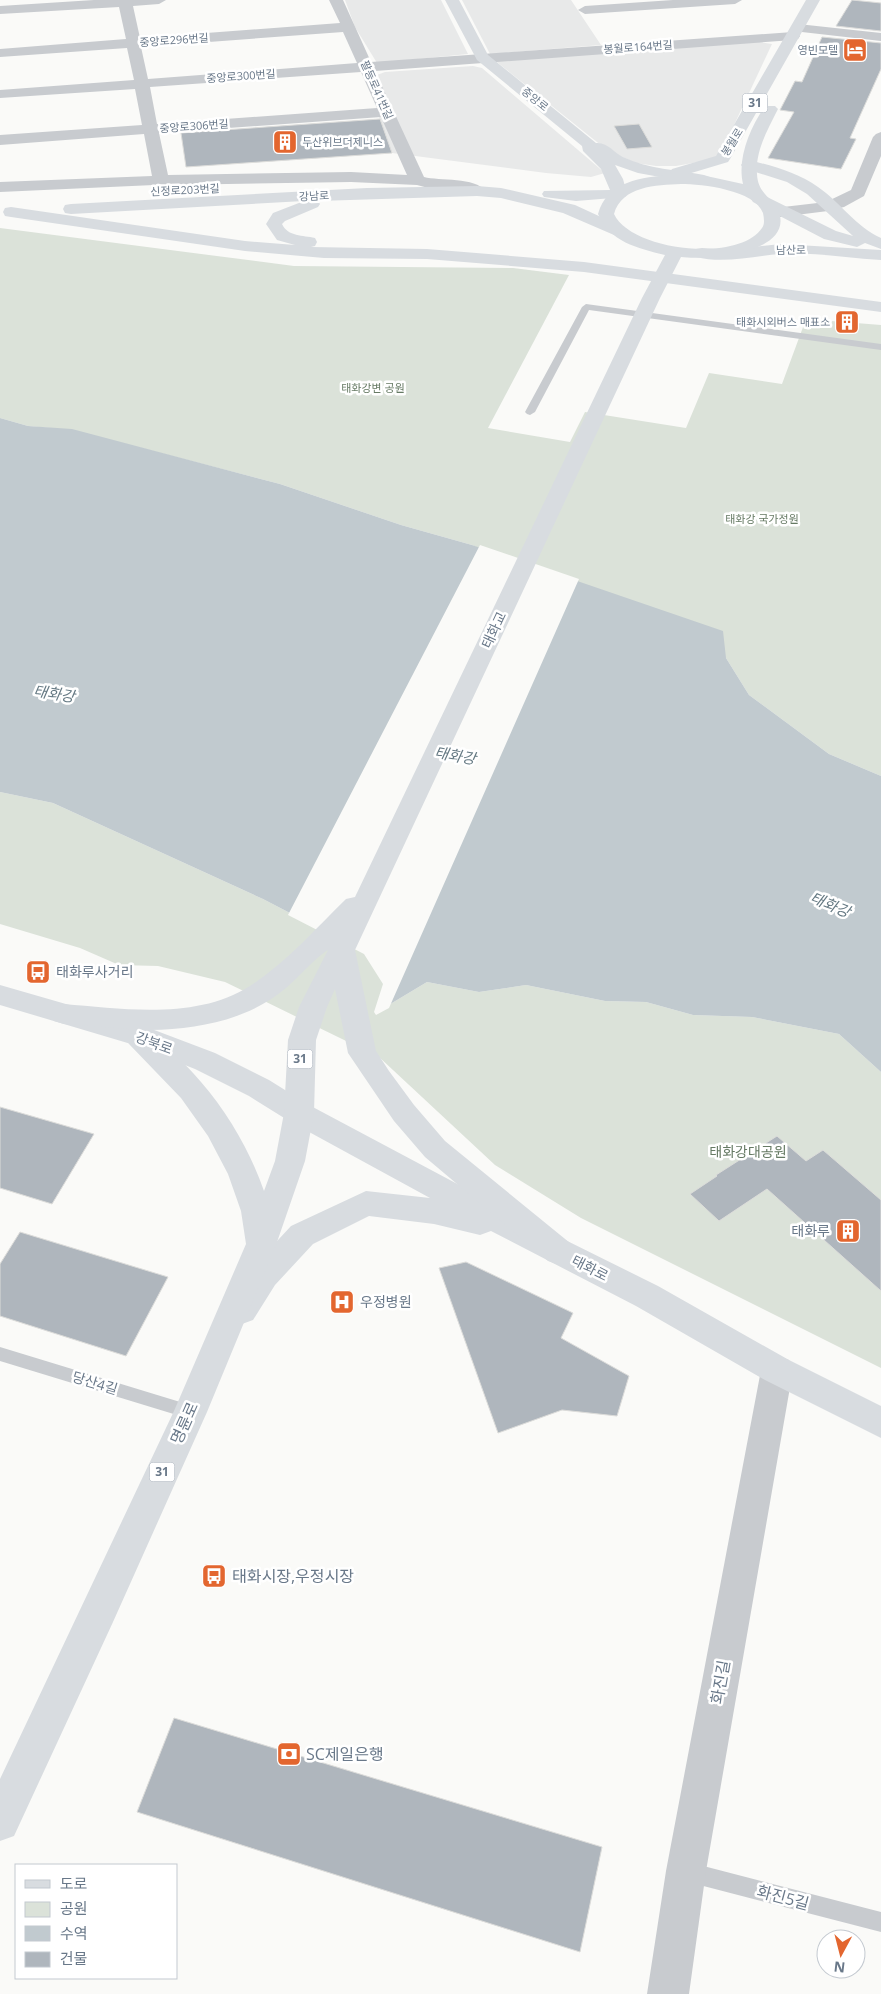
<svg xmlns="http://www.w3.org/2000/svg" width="881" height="1994" font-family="'Open Sans','Noto Sans KR',sans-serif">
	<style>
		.built { fill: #e8e9e9 }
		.green { fill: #dbe2d9 }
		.water { fill: #c1cacf }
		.pier { fill: #fafaf8 }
		.building { fill: #afb6bd; stroke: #dcdcda }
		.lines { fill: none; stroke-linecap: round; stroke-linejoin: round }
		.lane { fill: #c8cbcf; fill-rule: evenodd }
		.street { fill: #c8cbcf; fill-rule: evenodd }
		.secondary { fill: #d8dce0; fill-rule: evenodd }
		.primary { fill: #d8dce0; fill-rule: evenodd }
		.labels { text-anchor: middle; stroke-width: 5; stroke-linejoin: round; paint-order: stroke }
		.far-street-label { font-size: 11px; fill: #697889; stroke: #fff }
		.far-poi-label { font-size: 11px; fill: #697889; stroke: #fff; text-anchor: end }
		.far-park-label { font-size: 11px; fill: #667a64; stroke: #fff }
		.shield { fill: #fff; stroke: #96a0ac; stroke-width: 1 }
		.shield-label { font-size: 12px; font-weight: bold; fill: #697889 }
		.street-label { font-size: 14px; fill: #697889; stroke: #fff }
		.poi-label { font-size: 14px; fill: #697889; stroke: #fff; text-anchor: start }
		.park-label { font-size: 14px; fill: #667a64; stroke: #fff }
		.water-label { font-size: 15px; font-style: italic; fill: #657983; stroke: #fff }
		.near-street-label { font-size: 16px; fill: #697889; stroke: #fff }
		.near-poi-label { font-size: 16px; fill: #697889; stroke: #fff; text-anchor: start }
	</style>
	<rect width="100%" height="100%" fill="#fafaf8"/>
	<g class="built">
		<polygon points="345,0 441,0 468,54 377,63 355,27"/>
		<polygon points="462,0 571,0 601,45 490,54"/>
		<polygon points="759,42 772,44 719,157 704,161 676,166 656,166 636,163 607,150 493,59"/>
		<polygon points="473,66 482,68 605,173 591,177 546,173 392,153 379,117 377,75 385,72"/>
	</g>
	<g class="green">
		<polygon points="0,228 294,266 513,268 569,275 488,428 570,442 585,412 686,428 709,373 782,384 806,319 881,325 881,776 829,754 749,695 726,658 472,545 401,525 280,484 72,430 28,426 0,418"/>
		<polygon points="0,792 53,803 263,899 365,952 386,984 377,1012 427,982 479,992 526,985 605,1001 646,1002 693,1015 752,1017 839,1034 881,1072 881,1368 581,1218 495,1165 379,1057 225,982 158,966 119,965 80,948 0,924"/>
	</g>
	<polygon class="water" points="0,418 28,426 72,429 280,484 401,525 472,545 723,631 726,658 749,695 829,754 881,776 881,1072 839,1034 752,1017 693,1015 646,1002 605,1001 526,985 479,992 427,982 377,1012 386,984 365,952 263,899 53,803 0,792"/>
	<polygon class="pier" points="480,545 579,579 389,1008 376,1015 374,1012 383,984 364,954 288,915"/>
	<g class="building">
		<polygon points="852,0 881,3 881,31 836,26"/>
		<polygon points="822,37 881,43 881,69 850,138 856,139 841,169 768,158 794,112 780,110 795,81 802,82"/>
		<polygon points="380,119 392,153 186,167 181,133"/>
		<polygon points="639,124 652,147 627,149 614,126"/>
		<polygon points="0,1107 94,1134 52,1204 0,1188"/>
		<polygon points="777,1136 806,1161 823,1150 881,1200 881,1291 767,1189 719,1221 690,1194 717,1176 716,1175"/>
		<polygon points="20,1232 168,1277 126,1356 0,1316 0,1264"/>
		<polygon points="466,1262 573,1313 561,1338 629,1376 617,1416 562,1410 498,1433 439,1268"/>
		<polygon points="174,1718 602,1847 580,1952 137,1812"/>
	</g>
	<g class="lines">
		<g class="lane">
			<polygon points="586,304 881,344 881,350 589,310 535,412 530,415 527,414 525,412 582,307"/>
			<polygon points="0,1347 190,1405 196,1407 198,1412 196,1417 190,1419 0,1361"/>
			<polygon points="688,1862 881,1912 881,1932 688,1882 681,1879 678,1872 681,1865"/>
		</g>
		<g class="street">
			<path d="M94,0H166L159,4L133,6L140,38L340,23L329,0H343L371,62L793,32L798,33L800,36L798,39L793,40L375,71L424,177C439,181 476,177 485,191L483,194L477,196L458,190H436L417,185L351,182L170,185L171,191L169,194H157L154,185L0,192V182L152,176L144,134L0,145V135L142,125L135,89L0,98V90L134,80L127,48L0,57V49L126,39L119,7L0,14V6ZM343,32L357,63L148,79L141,47ZM361,72L377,108L157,124L150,87ZM381,117L407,175L351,172L168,175L159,133Z"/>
			<polygon points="673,0 742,0 735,4 585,14 578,10 585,6"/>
			<polygon points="798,24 881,33 881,41 793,31 791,28"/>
			<polygon points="881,132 881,156 864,196 844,207 828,211 772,218 766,217 764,213 766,209 826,202 851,190 873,137 876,134"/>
			<polygon points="777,1356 789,1360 793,1370 706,1871 689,1994 647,1994 666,1871 761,1370 765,1360"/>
		</g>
		<g class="secondary">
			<path d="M445,0H459L488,55L596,143C608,142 614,153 623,157C648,169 678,170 704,175L710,177L712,180L710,183L704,185L638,173L615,165L623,179L627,194L625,197L576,201L544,197L542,194L544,191L610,190L601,169L583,151L582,146L477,60Z"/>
			<path d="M749,160C773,166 798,173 818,187C840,202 856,227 881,238V249L865,243L857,247L824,239L753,202L751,199L753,196H765L836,231L853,236L807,194L787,182L743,168L741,165L743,162Z"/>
			<path d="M477,186L501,188L575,205L627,229L629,233L627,237L621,238L563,213L501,198L477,196L318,201L320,204L318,207L285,221L282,224C288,237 303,235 315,238L317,242L315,246L311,247L427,249L584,262L881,302V312L584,272L427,259L324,258L245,251L11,217L5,216L3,212L5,208L11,207L245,241L295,245L277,240L266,224L273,213L304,201L71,214L65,213L63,209L65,205L71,204L367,188Z"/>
			<path d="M781,244L881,250V260C848,258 814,252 781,254C752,256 724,264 696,257L693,253L696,249L702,248L726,250Z"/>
			<polygon points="0,985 149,1028 215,1053 269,1080 309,1105 527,1221 658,1286 789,1360 881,1406 881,1438 765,1380 636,1306 491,1231 480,1235 434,1224 369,1216 313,1244 275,1285 253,1320 242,1324 231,1320 226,1310 253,1267 291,1226 366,1191 430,1198 289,1121 249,1096 195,1069 131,1044 0,1005"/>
		</g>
		<path class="primary" d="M806,0H820L730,159L728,162L688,174L711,177L743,184C737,158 750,128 765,106H775L778,109C768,129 755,151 757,174C758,197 776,197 780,216C788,255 704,260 681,257L660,298L355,950L376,1051L389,1071L414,1105L445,1141L570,1243L575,1252L570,1261L559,1265L548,1261L425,1157L394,1121L348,1053L335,989L327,1007L316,1040L314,1113L305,1161L276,1245L207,1412L113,1622L14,1836L0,1841V1779L174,1411L246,1244L241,1211L228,1174L208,1136L181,1098L129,1044L125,1036L129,1029L64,1024L54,1021L50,1014L54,1007L64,1004C124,1009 197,1020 250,986C286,963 315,929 346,899L355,897L642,298L665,255C637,248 610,242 598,214C607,181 642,177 672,175L670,172L672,169L716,156ZM681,184C702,184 755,190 763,213C764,218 765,224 762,228C739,263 631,251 614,214C622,186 656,185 681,184ZM328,950L299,1007L288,1040L284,1113L275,1161L264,1191C251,1153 228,1113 201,1082C185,1063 167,1047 150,1030C199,1029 248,1020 286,988C298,978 317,956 328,950Z"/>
	</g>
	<defs>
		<symbol id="hotel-square" viewBox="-11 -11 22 22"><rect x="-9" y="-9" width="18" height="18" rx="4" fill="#e3662f" stroke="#fff"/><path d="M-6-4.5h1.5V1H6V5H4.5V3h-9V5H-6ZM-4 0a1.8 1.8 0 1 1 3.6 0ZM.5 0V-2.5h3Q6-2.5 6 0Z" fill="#fff"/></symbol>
		<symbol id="building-square" viewBox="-11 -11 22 22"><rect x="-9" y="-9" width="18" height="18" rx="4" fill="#e3662f" stroke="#fff"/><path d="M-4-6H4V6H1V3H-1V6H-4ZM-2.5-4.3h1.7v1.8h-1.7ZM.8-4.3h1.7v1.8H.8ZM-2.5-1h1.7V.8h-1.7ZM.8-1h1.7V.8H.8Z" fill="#fff"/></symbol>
		<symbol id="bus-square" viewBox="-11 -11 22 22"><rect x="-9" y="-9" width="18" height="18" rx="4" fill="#e3662f" stroke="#fff"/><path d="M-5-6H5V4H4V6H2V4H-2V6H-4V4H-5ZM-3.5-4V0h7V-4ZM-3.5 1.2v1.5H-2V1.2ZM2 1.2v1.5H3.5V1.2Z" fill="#fff"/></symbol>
		<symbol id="hospital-square" viewBox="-11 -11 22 22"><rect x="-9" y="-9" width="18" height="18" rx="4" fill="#e3662f" stroke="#fff"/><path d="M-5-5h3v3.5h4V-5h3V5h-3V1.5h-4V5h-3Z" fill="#fff"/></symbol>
		<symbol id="bank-square" viewBox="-11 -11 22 22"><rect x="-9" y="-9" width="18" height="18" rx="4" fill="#e3662f" stroke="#fff"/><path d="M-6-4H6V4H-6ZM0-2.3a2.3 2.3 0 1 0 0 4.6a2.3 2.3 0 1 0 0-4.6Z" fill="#fff"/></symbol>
	</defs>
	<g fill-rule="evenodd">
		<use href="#hotel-square" x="841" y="36" width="28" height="28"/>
		<use href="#building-square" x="271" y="128" width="28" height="28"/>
		<use href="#building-square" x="833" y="308" width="28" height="28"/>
		<use href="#bus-square" x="24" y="958" width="28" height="28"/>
		<use href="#building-square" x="834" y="1217" width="28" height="28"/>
		<use href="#hospital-square" x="328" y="1288" width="28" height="28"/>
		<use href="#bus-square" x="200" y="1562" width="28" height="28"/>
		<use href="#bank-square" x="275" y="1740" width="28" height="28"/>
	</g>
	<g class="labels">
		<g class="far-street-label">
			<text transform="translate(174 40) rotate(-4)" y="4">중앙로296번길</text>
			<text transform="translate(638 47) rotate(-4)" y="4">봉월로164번길</text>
			<text transform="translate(241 76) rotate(-4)" y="4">중앙로300번길</text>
			<text transform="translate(377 90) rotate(66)" y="4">팔등로41번길</text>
			<text transform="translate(535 99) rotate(39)" y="4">중앙로</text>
			<text transform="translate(194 126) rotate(-4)" y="4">중앙로306번길</text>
			<text transform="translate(732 142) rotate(-58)" y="4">봉월로</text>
			<text transform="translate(185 190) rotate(-3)" y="4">신정로203번길</text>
			<text transform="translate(314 196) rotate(-3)" y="4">강남로</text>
			<text transform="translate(791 250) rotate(-1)" y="4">남산로</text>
		</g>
		<g class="far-poi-label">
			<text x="838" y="54">영빈모텔</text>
			<text x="302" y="146" text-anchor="start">두산위브더제니스</text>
			<text x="830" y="326">태화시외버스 매표소</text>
		</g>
		<g class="far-park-label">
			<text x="373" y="392">태화강변 공원</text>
			<text x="762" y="523">태화강 국가정원</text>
		</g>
		<g class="shield">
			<rect x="742.5" y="93.5" width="25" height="19" rx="4"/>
			<rect x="287.5" y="1049.5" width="25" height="19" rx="4"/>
			<rect x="149.5" y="1462.5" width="25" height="19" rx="4"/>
		</g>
		<g class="shield-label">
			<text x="755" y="107">31</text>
			<text x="300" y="1063">31</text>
			<text x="162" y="1476">31</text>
		</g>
		<g class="street-label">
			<text transform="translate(494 630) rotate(-65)" y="5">태화교</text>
			<text transform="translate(154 1043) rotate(20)" y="5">강북로</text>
			<text transform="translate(590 1268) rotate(27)" y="5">태화로</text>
			<text transform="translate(95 1383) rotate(17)" y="5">당산4길</text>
		</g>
		<g class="poi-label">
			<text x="56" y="977">태화루사거리</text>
			<text x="830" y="1236" text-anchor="end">태화루</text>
			<text x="360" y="1307">우정병원</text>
		</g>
		<g class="park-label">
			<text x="748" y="1157">태화강대공원</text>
		</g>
		<g class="water-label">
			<text transform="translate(54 694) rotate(9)" y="5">태화강</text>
			<text transform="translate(455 756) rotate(10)" y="5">태화강</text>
			<text transform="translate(830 905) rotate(23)" y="5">태화강</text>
		</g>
		<g class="near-street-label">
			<text transform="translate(184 1423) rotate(-66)" y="6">명륜로</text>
			<text transform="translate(720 1682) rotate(-80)" y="6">화진길</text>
			<text transform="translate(783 1897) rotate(15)" y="6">화진5길</text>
		</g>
		<g class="near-poi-label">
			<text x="232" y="1582">태화시장,우정시장</text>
			<text x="306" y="1760">SC제일은행</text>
		</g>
	</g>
	<rect x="15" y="1864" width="162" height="115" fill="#ffffff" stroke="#c3c9d0"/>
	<rect x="25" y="1880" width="25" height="8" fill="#d8dce0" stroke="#c3c9d0"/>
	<text x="60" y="1889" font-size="15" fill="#697889">도로</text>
	<rect x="25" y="1902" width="25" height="15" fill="#dbe2d9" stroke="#c3c9d0"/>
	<text x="60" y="1914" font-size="15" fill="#697889">공원</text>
	<rect x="25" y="1926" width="25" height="15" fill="#c1cacf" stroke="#c3c9d0"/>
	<text x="60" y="1939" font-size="15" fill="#697889">수역</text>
	<rect x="25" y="1952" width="25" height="15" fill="#afb6bd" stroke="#c3c9d0"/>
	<text x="60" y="1964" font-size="15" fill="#697889">건물</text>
	<g transform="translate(841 1954) rotate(187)"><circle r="24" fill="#ffffff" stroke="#c3c9d0"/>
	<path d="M0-4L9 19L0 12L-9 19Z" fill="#e3662f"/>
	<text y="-8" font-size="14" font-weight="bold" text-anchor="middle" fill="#697889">N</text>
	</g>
</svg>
